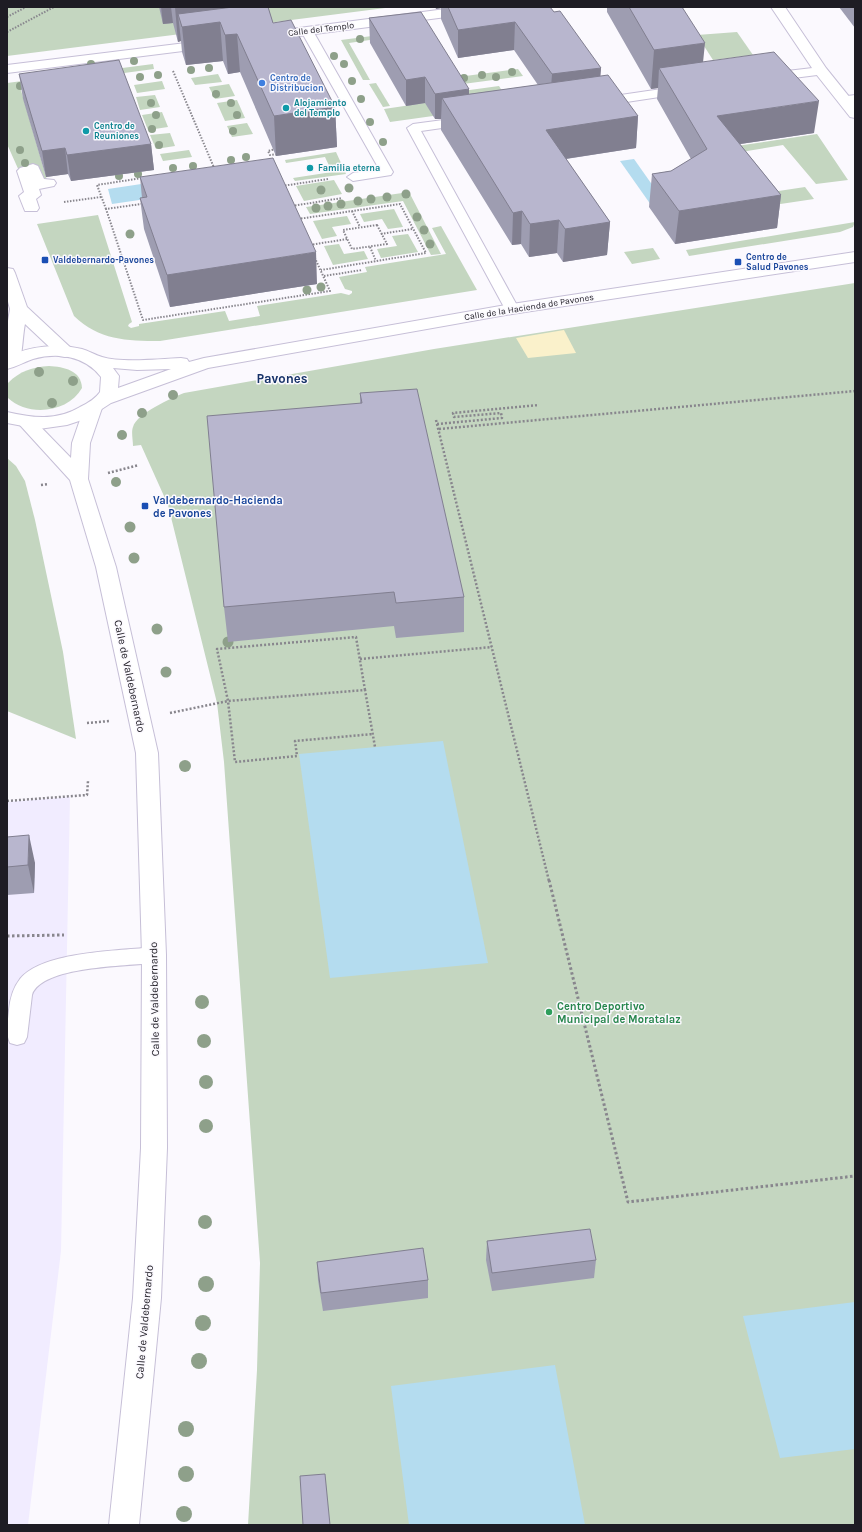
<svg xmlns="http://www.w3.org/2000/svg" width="862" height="1532" font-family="Karla,sans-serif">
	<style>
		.built { fill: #f1ecff }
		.green { fill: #c4d6c0 }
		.sand { fill: #faf1cb }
		.water { fill: #b4dcef }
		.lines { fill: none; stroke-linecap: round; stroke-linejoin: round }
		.service-casing { stroke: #c6bfd7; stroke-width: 2 }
		.pedestrian-casing { stroke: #c6bfd7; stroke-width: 2 }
		.minor-casing { stroke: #c6bfd7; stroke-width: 2 }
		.tertiary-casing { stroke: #c6bfd7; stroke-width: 2 }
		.path-far2 { stroke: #88868d; stroke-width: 2; stroke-dasharray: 1.5 1.5; stroke-linecap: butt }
		.path-far1 { stroke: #88868d; stroke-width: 2.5; stroke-dasharray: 2 2; stroke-linecap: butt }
		.path { stroke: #88868d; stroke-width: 3; stroke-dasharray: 2.5 2.5; stroke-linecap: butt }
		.service { fill: #fff; fill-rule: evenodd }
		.pedestrian { fill: #fff; fill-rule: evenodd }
		.minor { fill: #fff; fill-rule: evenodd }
		.tertiary { fill: #fff; fill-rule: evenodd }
		.tree { fill: #8ea08a }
		.wall { fill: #9e9db1 }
		.shaded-wall { fill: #817f90 }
		.building { fill: #b8b6ce; stroke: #817f90 }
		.shop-dot { fill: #3f7fe0; stroke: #fbf9fe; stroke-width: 1.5 }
		.culture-dot { fill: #0f9aa8; stroke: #fbf9fe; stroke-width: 1.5 }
		.transit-dot { fill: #1a4fb4; stroke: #fbf9fe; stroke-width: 1.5 }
		.leisure-dot { fill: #2e9e5b; stroke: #fbf9fe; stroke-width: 1.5 }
		.labels { text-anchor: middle; stroke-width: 3; stroke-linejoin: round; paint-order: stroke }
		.far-street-label { font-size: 9px; fill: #1e1c24; stroke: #fbf9fe }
		.far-shop-label { font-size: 9px; font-weight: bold; fill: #366cbe; stroke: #fbf9fe; text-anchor: start }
		.far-culture-label { font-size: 9px; font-weight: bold; fill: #0d838f; stroke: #fbf9fe; text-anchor: start }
		.far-transit-label { font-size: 9px; font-weight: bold; fill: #164399; stroke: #fbf9fe; text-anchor: start }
		.transit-label { font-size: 11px; font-weight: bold; fill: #164399; stroke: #fbf9fe; text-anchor: start }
		.street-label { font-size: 11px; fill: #1e1c24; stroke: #fbf9fe }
		.leisure-label { font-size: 11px; font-weight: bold; fill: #27864d; stroke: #fbf9fe; text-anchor: start }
		.quarter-label { font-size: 13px; font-weight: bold; fill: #163268; stroke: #fbf9fe }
	</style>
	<rect width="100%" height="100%" fill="#fbf9fe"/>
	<polygon class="built" points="70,797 61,1251 28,1525 7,1525 7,802"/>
	<g class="green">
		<polygon points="7,7 393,7 7,56"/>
		<polygon points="737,32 753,55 713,60 697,35"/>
		<polygon points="411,34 349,43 370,80 363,80 341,40 372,36"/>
		<polygon points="153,64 154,69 20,87 49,187 28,191 7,144 7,83"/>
		<polygon points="518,69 523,76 463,84 458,77"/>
		<polygon points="218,74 222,82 195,85 191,78"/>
		<polygon points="162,81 165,89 137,93 134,85"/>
		<polygon points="376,83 390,106 383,107 369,84"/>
		<polygon points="229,84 235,96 215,99 209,87"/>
		<polygon points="499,86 511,105 390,122 384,109 458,98 455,92"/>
		<polygon points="155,95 160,107 140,110 136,97"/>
		<polygon points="237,100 245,118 225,121 217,103"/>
		<polygon points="162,112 168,127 148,130 142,115"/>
		<polygon points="247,123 253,134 232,137 227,126"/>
		<polygon points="170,133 175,146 156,149 150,135"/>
		<polygon points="817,134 848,180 816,184 783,145 735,153 730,147"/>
		<polygon points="189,150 192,157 163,161 160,154"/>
		<polygon points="336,152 346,174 295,181 293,178 332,172 325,157 286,163 285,160"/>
		<polygon points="334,180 342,194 304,201 296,186"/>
		<polygon points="805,187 814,199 761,207 752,195"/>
		<polygon points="409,192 441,254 431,255 403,201 310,214 306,207"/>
		<polygon points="394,209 403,227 388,229 382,219 364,222 360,214"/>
		<path d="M98,215L132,322L129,324L128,326L131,328L139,326V324L225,311L229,321L260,316L257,306L341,293L349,295L352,293V291L345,289L339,277L367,272L365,267L446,254L432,228L441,226L477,290L160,341C126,341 99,340 74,316L37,224Z"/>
		<polygon points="347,216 351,224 332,227 337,236 322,239 313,221"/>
		<polygon points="855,222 853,227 840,232 689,256 686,250"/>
		<polygon points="408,234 418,252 381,258 377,249 397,246 392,236"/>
		<polygon points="339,244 344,254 364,251 368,259 333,265 324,246"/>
		<polygon points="653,248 660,259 632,264 624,252"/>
		<path d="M855,283V1525H248L257,1370L260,1263L224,762L217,703L168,505L141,445L133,446C133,440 131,432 133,427C137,413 172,398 184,393L434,349Z"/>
		<path d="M49,366C64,367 81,370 82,388C68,413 28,417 8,398V383C20,371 32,367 49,366Z"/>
		<polygon points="7,458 16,466 25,481 35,520 63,652 76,739 7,711"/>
	</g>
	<polygon class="sand" points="564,330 576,353 528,358 516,338"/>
	<g class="water">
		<polygon points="634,159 665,203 651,205 620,161"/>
		<polygon points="148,183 153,198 112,204 108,189"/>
		<polygon points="443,741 488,963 330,978 299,754"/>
		<polygon points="855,1302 855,1449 780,1458 743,1316"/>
		<polygon points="555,1365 585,1525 409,1525 391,1386"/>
	</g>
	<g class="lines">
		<defs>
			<g id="service">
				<polygon points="307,28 313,31 393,172 391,175 353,181 347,177 353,173 379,169 301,31"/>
				<polygon points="821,67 827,71 825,74 770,81 764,77 770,73"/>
				<polygon points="682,86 686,87 688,90 686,93 600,106 594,102 600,98"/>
				<polygon points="855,95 855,103 844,104 838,100 840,97"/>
				<polygon points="466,117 470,118 472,121 470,124 421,131 519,309 517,312 507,312 505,309 407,128 413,124"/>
				<path d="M154,947L161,950L164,955L161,960L154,963C127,966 41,966 32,995L27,1037L24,1043L17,1045L10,1043C5,1033 8,1021 9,1010C10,999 13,988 20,979C43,951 119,951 154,947Z"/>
			</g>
			<polygon id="pedestrian" points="33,164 38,166 44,179 54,180 56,183 54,186 39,189 41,195 36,199 39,208 37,211 25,211 19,196 24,192 17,171 20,168"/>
			<g id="minor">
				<polygon points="461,7 500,7 498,10 493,11 268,40 263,39 261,36 263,33 268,32"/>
				<polygon points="771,7 785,7 826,68 855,104 855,118 850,117 816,74"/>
				<polygon points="210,40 215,41 217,44 215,47 7,73 7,65"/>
				<path d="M7,268L13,269L15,273L27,307L71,348L74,352L71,356L65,357L59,356L25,324C23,332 22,359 19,364L13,365L7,364V327L10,309L7,298Z"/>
				<polygon points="93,403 99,404 102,408 90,443 88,479 116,567 158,753 166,955 167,1148 161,1298 139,1525 109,1525 133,1298 141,1148 142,955 136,753 96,567 70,480 18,423 21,419 27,418 33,419 71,458 72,443 84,408 87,404"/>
			</g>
			<path id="tertiary" d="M855,252V262L512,314L208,368L111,403L88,418L67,425L39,429L7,423V412C33,418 56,421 80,407C88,403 95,399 100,392L101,377C85,356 58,352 33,359C24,362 16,367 7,369V357C29,346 58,343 82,349C89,351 95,355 102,357C121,363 160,359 181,358L187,359L189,362L204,358L512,304ZM113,368L137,370L171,369L118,388L119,376Z"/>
		</defs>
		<use href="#service" class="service-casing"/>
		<use href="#pedestrian" class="pedestrian-casing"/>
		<use href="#minor" class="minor-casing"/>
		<use href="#tertiary" class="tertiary-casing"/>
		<g class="path-far2">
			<polyline points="7,17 26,7"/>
			<polyline points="7,32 54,7"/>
			<polyline points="173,71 215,170"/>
			<polyline points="276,149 268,151 270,155 279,154"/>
			<polygon points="281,184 330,291 143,320 106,209"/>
			<polyline points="282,186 328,179"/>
			<polyline points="64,202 101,197"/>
			<polyline points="292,206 342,198"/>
			<polyline points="106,209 97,185 142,178"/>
			<polyline points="352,211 360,227"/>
			<polyline points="298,219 400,204 426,253 321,270"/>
			<polygon points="377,225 387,244 352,249 343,230"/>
			<polyline points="381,234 412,229"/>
			<polyline points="310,245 347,239"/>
			<polyline points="370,247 376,261"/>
			<polyline points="324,276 362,270"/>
		</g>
		<g class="path-far1">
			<polyline points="436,420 549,881"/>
			<polyline points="437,424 502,418 501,413 454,417 453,413 539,405"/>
			<polyline points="439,429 855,391"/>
			<polyline points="108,473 139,465"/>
			<polyline points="41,485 48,484"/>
			<polyline points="360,659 492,647"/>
			<polyline points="365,690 356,637 217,649 228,701 235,762 297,756 295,741 373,734"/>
			<polyline points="170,713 228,701 365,690 375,747"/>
			<polyline points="87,723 110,721"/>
			<polyline points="7,801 87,795 88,781"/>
		</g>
		<g class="path">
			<polyline points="549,880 628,1202 855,1176"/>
			<polyline points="7,936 64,935"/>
		</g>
		<use href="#service" class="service"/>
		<use href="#pedestrian" class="pedestrian"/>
		<use href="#minor" class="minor"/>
		<use href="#tertiary" class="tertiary"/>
	</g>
	<g class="tree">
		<circle cx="360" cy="39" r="4"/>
		<circle cx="334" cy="56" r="4"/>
		<circle cx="134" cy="61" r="4"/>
		<circle cx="91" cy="64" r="4"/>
		<circle cx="344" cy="64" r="4"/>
		<circle cx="209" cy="68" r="4"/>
		<circle cx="191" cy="70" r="4"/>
		<circle cx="512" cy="72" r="4"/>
		<circle cx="158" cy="75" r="4"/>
		<circle cx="482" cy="75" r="4"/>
		<circle cx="140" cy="77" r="4"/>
		<circle cx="496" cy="77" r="4"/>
		<circle cx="464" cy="78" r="4"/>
		<circle cx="352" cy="81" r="4"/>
		<circle cx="20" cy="86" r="4"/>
		<circle cx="216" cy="94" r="4"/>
		<circle cx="361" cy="99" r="4"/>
		<circle cx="151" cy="103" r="4"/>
		<circle cx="231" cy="103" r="4"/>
		<circle cx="156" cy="115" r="4"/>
		<circle cx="237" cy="115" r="4"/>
		<circle cx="370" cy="122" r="4"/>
		<circle cx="152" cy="129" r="4"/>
		<circle cx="233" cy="131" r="4"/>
		<circle cx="383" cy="142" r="4"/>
		<circle cx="159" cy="145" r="4"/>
		<circle cx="20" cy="150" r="4"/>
		<circle cx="246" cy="157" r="4"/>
		<circle cx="231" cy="160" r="4"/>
		<circle cx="25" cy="163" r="4"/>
		<circle cx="193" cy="166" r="4"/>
		<circle cx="173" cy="168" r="4"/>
		<circle cx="138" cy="174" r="4"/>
		<circle cx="119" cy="176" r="4"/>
		<circle cx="349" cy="188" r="4.5"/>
		<circle cx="321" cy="190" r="4.5"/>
		<circle cx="406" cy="194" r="4.5"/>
		<circle cx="387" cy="197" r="4.5"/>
		<circle cx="371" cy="199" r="4.5"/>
		<circle cx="358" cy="201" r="4.5"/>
		<circle cx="341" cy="204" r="4.5"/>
		<circle cx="328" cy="206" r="4.5"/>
		<circle cx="316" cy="208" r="4.5"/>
		<circle cx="417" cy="217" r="4.5"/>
		<circle cx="424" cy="230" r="4.5"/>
		<circle cx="130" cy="234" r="4.5"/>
		<circle cx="430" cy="244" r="4.5"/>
		<circle cx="321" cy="287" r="4.5"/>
		<circle cx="307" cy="290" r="4.5"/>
		<circle cx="39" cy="372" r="5"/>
		<circle cx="73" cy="381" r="5"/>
		<circle cx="173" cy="395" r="5"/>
		<circle cx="52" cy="403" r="5"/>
		<circle cx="142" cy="413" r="5"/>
		<circle cx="122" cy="435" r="5"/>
		<circle cx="116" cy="482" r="5"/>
		<circle cx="130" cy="527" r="5.5"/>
		<circle cx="134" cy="558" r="5.5"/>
		<circle cx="157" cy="629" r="5.5"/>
		<circle cx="228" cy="642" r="5.5"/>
		<circle cx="166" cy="672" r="5.5"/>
		<circle cx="185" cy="766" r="6"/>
		<circle cx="202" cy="1002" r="7"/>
		<circle cx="204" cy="1041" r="7"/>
		<circle cx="206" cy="1082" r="7"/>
		<circle cx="206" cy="1126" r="7"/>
		<circle cx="205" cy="1222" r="7"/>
		<circle cx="206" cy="1284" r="8"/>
		<circle cx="203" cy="1323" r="8"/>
		<circle cx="199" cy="1361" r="8"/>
		<circle cx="186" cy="1429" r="8"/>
		<circle cx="186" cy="1474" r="8"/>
		<circle cx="184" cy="1514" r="8"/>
	</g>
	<g class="wall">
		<polygon points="159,7 268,7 273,23 335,107 337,147 276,156 240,72 228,74 223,61 186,65 182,52 181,41 178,42 173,23 163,24"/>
		<polygon points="435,7 550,7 601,68 600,76 638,116 636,148 566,159 610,222 607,255 563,262 557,253 529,257 521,244 512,245 441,130 441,119 435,119 425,103 406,106 370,43 369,18 469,89 469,94 538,85 514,50 458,58 441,19 441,8 436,9"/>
		<polygon points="607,7 682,7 703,62 814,133 740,144 781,195 777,228 675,244 649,207 652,174 671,171 691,159 657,99 658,88 651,89 607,12"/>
		<polygon points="839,7 855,7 855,28"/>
		<polygon points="19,74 151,144 154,170 71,181 68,174 46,177 23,99"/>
		<polygon points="140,177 317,284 170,307 144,229 140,198 142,198"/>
		<polygon points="360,393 464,597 464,632 396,638 394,626 228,642 224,607 360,404"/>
		<polygon points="7,837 35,863 34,893 7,895"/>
		<polygon points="487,1241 596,1260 594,1278 492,1291 486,1260"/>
		<polygon points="317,1262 428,1280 428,1298 323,1311 318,1280"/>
	</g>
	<g class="shaded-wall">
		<polygon points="161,7 171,7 173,23 163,24"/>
		<polygon points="175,7 264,7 237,34 240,72 228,74 225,35 220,22 223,61 186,65 182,27 178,14 181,41 178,42"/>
		<polygon points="436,7 441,7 441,8 436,9"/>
		<polygon points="515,22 514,50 458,58 458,30"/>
		<polygon points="705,43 701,82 659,68 658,88 651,89 654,50"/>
		<polygon points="601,68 599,96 550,103 552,74"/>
		<polygon points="425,77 425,103 406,106 406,80"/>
		<polygon points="469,89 469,115 442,98 441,119 435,119 435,94"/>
		<polygon points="819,101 814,133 713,148 717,116"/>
		<polygon points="335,107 337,147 276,156 274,116"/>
		<polygon points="638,116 636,148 545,162 546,130"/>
		<polygon points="151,144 154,170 71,181 67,155"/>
		<polygon points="65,148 68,174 46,177 42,151"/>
		<polygon points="781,195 777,228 675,244 679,211"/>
		<polygon points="522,211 521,244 512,245 513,213"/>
		<polygon points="559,220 557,253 529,257 530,224"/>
		<polygon points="610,222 607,255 563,262 565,229"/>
		<polygon points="316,252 317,284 170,307 167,275"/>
		<polygon points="29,835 35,863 34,893 28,865"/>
	</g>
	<g class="building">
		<polygon points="233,7 268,7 273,23 291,20 335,107 274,116 237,34 225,35 220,22 182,27 178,14"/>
		<polygon points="448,7 550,7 554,12 560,11 601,68 552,74 515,22 458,30"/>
		<polygon points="629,7 682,7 705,43 654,50"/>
		<polygon points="421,12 469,89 435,94 425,77 406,80 369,18"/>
		<polygon points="774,52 819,101 717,116 781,195 679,211 652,174 671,171 707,149 659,68"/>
		<polygon points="119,60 151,144 67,155 65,148 42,151 19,74"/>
		<polygon points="608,75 638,116 546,130 610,222 565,229 559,220 530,224 522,211 513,213 442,98"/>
		<polygon points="273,158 316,252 167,275 140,198 147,197 140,177"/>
		<polygon points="417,389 464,597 396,603 394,592 224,607 207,416 362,403 360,393"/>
		<polygon points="29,835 28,865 7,867 7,837"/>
		<polygon points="590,1229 596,1260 492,1273 487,1241"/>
		<polygon points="423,1248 428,1280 321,1293 317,1262"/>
		<polygon points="325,1474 330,1525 303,1525 300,1476"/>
	</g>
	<circle class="shop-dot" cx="262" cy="83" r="4"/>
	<g class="culture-dot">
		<circle cx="286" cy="108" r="4"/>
		<circle cx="86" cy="131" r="4"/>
		<circle cx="310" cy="168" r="4"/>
	</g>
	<g class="transit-dot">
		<rect x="41" y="256" width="8" height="8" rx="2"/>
		<rect x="734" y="258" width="8" height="8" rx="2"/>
		<rect x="141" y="502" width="8" height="8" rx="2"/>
	</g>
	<circle class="leisure-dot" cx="549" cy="1012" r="4"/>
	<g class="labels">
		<g class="far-street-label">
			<text transform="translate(321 29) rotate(-7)" y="3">Calle del Templo</text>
			<text transform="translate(529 307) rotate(-9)" y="3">Calle de la Hacienda de Pavones</text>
		</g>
		<g class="far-shop-label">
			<text x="270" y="81">Centro de<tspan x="270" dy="10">Distribucion</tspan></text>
		</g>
		<g class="far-culture-label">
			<text x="294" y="106">Alojamiento<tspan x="294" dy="10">del Templo</tspan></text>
			<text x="94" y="129">Centro de<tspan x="94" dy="10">Reuniones</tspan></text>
			<text x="318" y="171">Familia eterna</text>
		</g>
		<g class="far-transit-label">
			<text x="746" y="260">Centro de<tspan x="746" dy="10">Salud Pavones</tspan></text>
			<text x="53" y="263">Valdebernardo-Pavones</text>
		</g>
		<g class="transit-label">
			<text x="153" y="504">Valdebernardo-Hacienda<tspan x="153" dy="13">de Pavones</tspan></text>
		</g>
		<g class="street-label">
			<text transform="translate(130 676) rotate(78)" y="4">Calle de Valdebernardo</text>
			<text transform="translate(154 999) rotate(-91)" y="4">Calle de Valdebernardo</text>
			<text transform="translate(144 1322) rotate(-85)" y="4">Calle de Valdebernardo</text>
		</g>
		<g class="leisure-label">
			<text x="557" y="1010">Centro Deportivo<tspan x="557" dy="13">Municipal de Moratalaz</tspan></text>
		</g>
		<g class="quarter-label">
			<text x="282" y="383">Pavones</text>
		</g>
	</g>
	<rect width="862" height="1532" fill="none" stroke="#1e1c24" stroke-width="16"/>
</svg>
